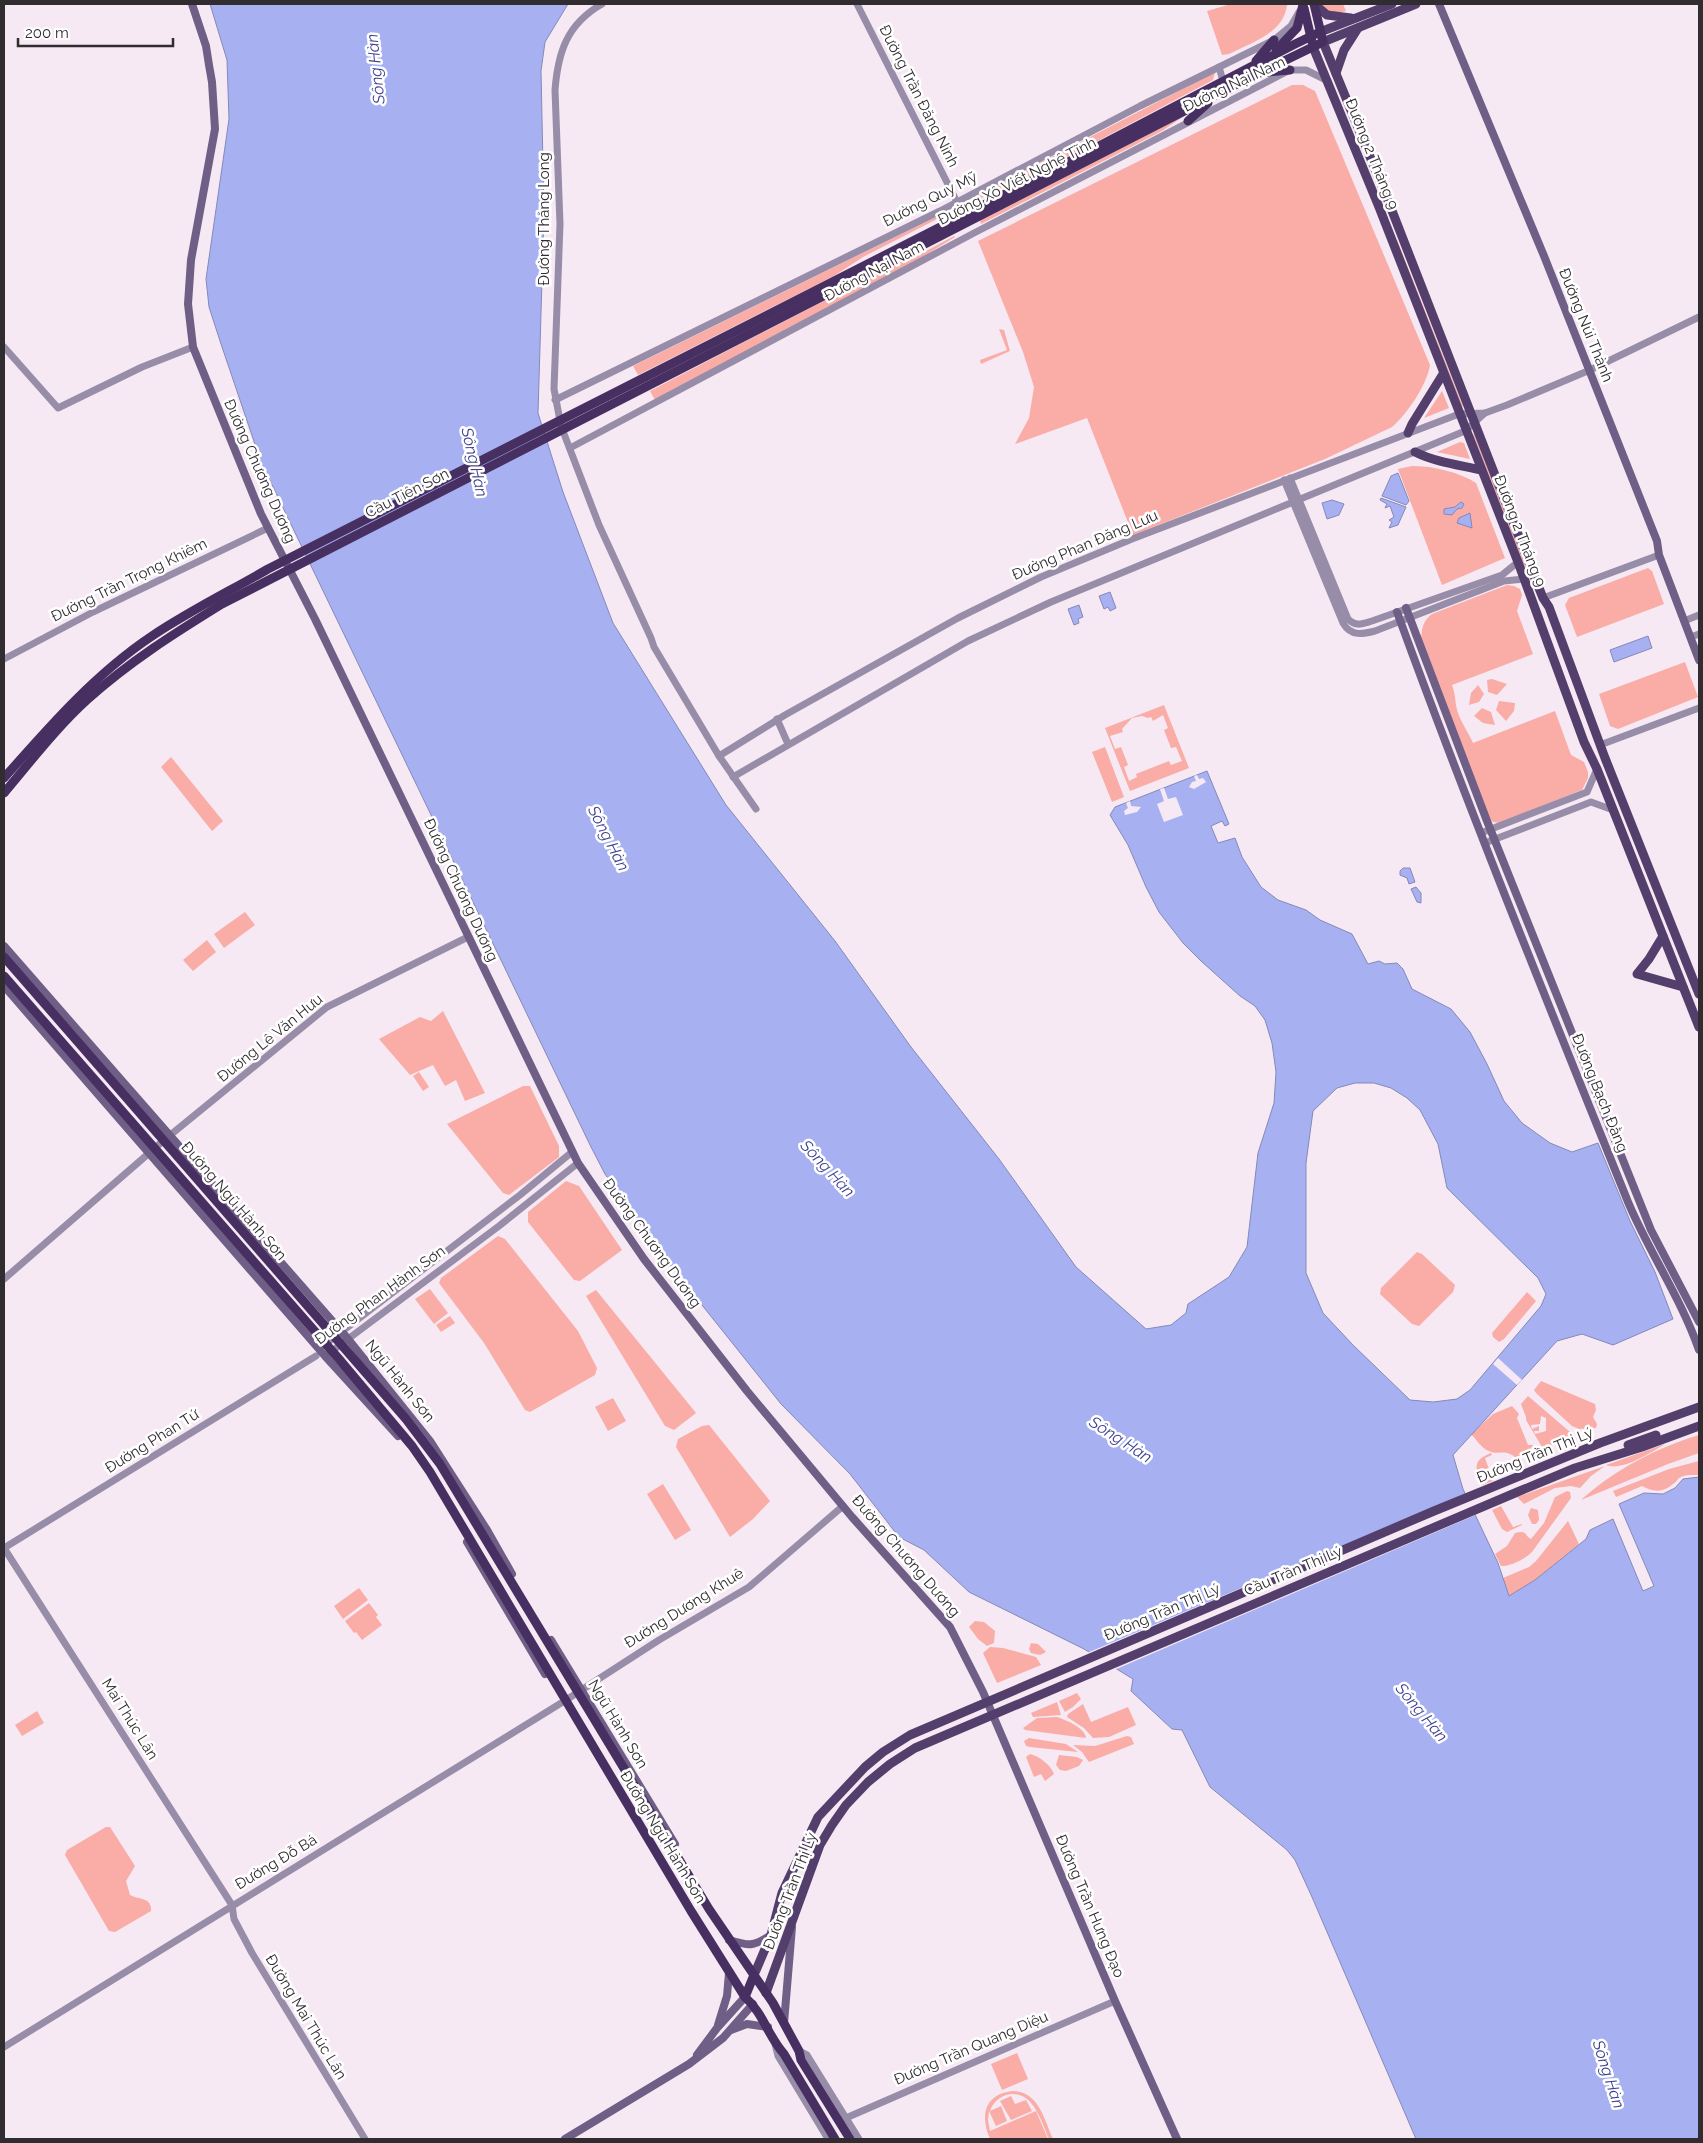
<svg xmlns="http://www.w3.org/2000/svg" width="1703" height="2143" font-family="Raleway,sans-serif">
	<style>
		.green { fill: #faaca6; fill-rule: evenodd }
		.water { fill: #a7b1f2; stroke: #8489b8; fill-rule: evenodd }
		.pier { fill: #f6e9f4 }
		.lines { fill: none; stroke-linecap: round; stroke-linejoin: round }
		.tertiary { stroke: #988da8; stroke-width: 7 }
		.secondary { stroke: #6f5e85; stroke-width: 8 }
		.primary { stroke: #533e6c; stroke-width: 9 }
		.trunk { stroke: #473061; stroke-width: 9 }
		.labels { text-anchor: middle; stroke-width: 5; stroke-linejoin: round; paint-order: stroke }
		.street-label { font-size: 15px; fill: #312c30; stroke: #fff }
		.water-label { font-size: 16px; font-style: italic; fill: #3f438f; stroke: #fff }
	</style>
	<rect width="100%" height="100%" fill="#f6e9f4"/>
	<g class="green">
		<path d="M1231,4H1287V5C1284,33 1251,43 1229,54L1222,55L1207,11Z"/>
		<polygon points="1321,4 1343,4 1346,11 1333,14 1325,9"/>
		<polygon points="1215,72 1213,80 1039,172 1015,181 975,201 973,198"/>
		<path d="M1292,85H1303L1315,91L1430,365C1427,385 1407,414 1392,427L1325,459L1133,535L1087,418L1015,444L1029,418L1034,387L1023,352L978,241Z"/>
		<polygon points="1190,112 1162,131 981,224 980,220"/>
		<polygon points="942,214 943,216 863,257 834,276 638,375 633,366"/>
		<polygon points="954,236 955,237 916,261 655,400 650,391 914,254 926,251"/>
		<polygon points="1397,240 1463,406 1462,407 1396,241"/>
		<polygon points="999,329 1004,330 1010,351 981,364 980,360 1007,350"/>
		<polygon points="1442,391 1449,408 1424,418"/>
		<polygon points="1474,434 1533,582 1531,583 1473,435"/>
		<polygon points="1460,442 1464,443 1470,459 1437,452"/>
		<path d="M1412,466C1433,466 1459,472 1476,483L1505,558L1442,585L1398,469Z"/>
		<polygon points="1648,568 1652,571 1664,604 1577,637 1565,605 1569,598"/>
		<path d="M1507,585L1514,586L1520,589L1522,595L1517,611L1533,654L1452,685C1455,694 1455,697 1456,705C1458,719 1468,731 1473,743L1555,711L1571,755L1584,762L1588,772V778L1582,790L1499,823L1493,822L1489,818L1421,639C1422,627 1423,621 1432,614Z"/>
		<polygon points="1685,662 1698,697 1618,729 1610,726 1599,694"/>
		<polygon points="1492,679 1507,684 1497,695 1488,692 1487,680"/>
		<polygon points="1478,685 1484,694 1479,702 1469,705 1471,693"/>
		<polygon points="1499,701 1515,703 1514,711 1506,721 1496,710"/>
		<path d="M1164,705L1189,768L1130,791L1105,728ZM1163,715L1168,728L1164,730L1171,748L1176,747L1182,761L1171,765L1169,761L1136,774L1137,777L1129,781L1124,767L1128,765L1121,747L1115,749L1110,736L1123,732L1122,729L1132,718L1142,716L1148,718L1151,717L1153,721Z"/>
		<polygon points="1482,708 1491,712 1495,725 1483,723 1474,716"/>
		<polygon points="1105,747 1124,797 1112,802 1092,752"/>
		<polygon points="171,757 223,821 212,831 161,767"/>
		<polygon points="245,912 255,925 224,948 214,934"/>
		<polygon points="207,940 216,952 193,971 183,960"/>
		<polygon points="443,1011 485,1093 465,1101 456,1080 445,1086 433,1065 410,1075 379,1039 420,1017 431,1021"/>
		<polygon points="419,1072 429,1087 423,1091 413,1076"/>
		<polygon points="523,1086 530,1086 559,1146 559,1157 509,1195 503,1193 447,1124"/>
		<polygon points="566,1181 579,1186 622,1250 580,1281 574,1280 528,1222 528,1212"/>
		<polygon points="498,1236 505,1239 578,1331 597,1368 595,1375 530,1412 525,1410 484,1343 439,1283 441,1278"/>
		<polygon points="1417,1252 1422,1254 1455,1285 1453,1292 1419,1326 1412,1324 1380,1294 1381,1288"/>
		<polygon points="430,1289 448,1313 434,1324 415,1299"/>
		<polygon points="596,1290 696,1413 674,1430 665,1426 586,1296"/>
		<polygon points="1527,1292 1536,1301 1504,1339 1499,1342 1493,1337 1492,1333"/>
		<polygon points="450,1316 455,1323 441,1332 436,1325"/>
		<polygon points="1541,1381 1595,1404 1596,1410 1593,1417 1597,1424 1596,1428 1579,1429 1572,1426 1536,1393 1534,1390"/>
		<path d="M1528,1396L1570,1432L1568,1439L1546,1447H1542L1526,1420V1417L1521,1404ZM1541,1416L1546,1418V1431L1535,1434L1534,1431H1539V1426L1532,1429L1531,1425L1540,1424Z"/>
		<polygon points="613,1398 626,1421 608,1431 595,1407"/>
		<path d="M1512,1406L1519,1414L1517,1418L1528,1445H1533L1534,1449L1516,1458C1504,1448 1500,1456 1489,1451C1482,1449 1476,1439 1471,1434L1493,1414Z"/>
		<polygon points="709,1425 770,1501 753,1519 730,1537 676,1447 678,1439 702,1426"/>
		<path d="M1699,1435V1453L1668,1464L1581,1500C1614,1470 1656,1448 1699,1435Z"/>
		<path d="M1665,1444C1652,1452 1621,1472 1606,1465Z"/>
		<path d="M1491,1453L1492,1455L1485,1458L1493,1481L1482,1485C1476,1468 1471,1461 1491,1453Z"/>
		<path d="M1699,1461V1475C1693,1475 1685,1474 1679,1478C1677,1480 1675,1483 1673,1484C1663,1493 1653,1492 1642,1486L1616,1497L1613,1491L1669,1469Z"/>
		<polygon points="1605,1466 1591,1476 1580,1488 1571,1486 1555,1488 1524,1504 1517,1497"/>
		<polygon points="663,1484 691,1530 675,1540 647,1494"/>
		<path d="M1567,1491L1570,1492L1571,1498L1532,1552C1525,1559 1511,1566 1501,1566L1495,1554L1507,1546L1515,1533C1528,1530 1523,1534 1531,1539L1544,1523L1555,1497Z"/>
		<polygon points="1501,1506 1513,1527 1522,1524 1522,1525 1507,1532 1502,1529 1492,1510"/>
		<polygon points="1531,1508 1538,1510 1539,1520 1536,1524 1532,1524 1528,1515"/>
		<polygon points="1568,1521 1579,1544 1535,1580 1509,1596 1503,1578 1529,1567 1536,1561"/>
		<polygon points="359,1588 368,1600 343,1619 334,1606"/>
		<polygon points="369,1603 378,1615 376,1617 382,1625 362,1640 356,1632 354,1633 345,1621"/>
		<polygon points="975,1621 984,1622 995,1631 994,1643 987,1646 978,1639 969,1627"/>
		<polygon points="1031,1643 1038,1644 1046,1652 1040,1655 1031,1653 1029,1649"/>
		<polygon points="990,1647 1003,1648 1036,1657 1041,1665 997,1683 983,1653"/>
		<polygon points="1077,1693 1081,1699 1073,1707 1065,1712 1059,1701"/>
		<polygon points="1057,1702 1061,1715 1033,1717 1031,1713"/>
		<polygon points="1083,1704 1091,1722 1128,1707 1136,1725 1109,1737 1093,1738 1084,1728 1067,1717 1068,1714"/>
		<polygon points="37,1711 44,1723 22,1736 15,1725"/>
		<path d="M1057,1717C1066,1720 1085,1728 1086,1738L1025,1730L1023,1728L1037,1718Z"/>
		<polygon points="1127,1736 1131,1737 1134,1744 1089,1762 1082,1752 1073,1745 1095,1746"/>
		<polygon points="1029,1738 1066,1744 1078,1752 1030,1747 1026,1746 1024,1741"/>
		<path d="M1030,1754C1039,1756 1051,1765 1054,1774L1045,1781L1041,1774L1034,1777L1026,1757Z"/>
		<polygon points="1059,1755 1077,1757 1083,1760 1079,1766 1066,1771 1060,1770 1056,1765"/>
		<path d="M106,1827H110L135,1866L126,1881L130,1895C139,1900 152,1897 151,1911L115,1932L109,1931L65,1855L67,1850Z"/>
		<polygon points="1017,2053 1028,2079 1002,2090 991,2064"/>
		<path d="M1013,2091C1039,2092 1044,2119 1053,2139H1049C1041,2121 1033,2088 1006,2095C998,2098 992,2104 990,2111L1001,2106L1007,2121L996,2126L989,2111L988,2120L990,2131L1036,2111L1048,2139H990C980,2116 984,2094 1013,2091Z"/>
		<polygon points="1011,2096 1015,2104 1026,2100 1032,2111 1011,2120 1000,2101"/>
	</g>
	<g class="water">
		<path d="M210,4H568L545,42L541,71L544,213L538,413L563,492L613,623L726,805L835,941L911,1047L999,1159L1076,1267L1146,1329L1171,1325L1186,1313L1188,1304L1229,1277L1247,1247L1258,1153L1274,1103L1276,1072L1272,1043L1265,1020L1255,1006L1240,996L1201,961L1183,943L1159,912L1146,887L1128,845L1110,815L1115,807L1207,771L1229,824L1225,826L1222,821L1211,826L1218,843L1235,838L1242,857L1261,887L1278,900L1306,910L1320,920L1352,934L1368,964L1379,961L1385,964L1397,963L1403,969L1412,989L1451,1009L1470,1032L1487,1064L1504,1101L1522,1123L1550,1143L1572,1152L1598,1143L1630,1221L1655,1272L1673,1319L1613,1345L1582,1334L1557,1341L1453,1455L1463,1489L1498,1563L1509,1596L1535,1580L1586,1539L1590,1530L1613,1519L1643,1591L1654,1586L1619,1504L1644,1493L1663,1494L1675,1488L1683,1479L1699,1477V2139H1416L1312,1897L1295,1860L1287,1850L1210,1787L1182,1730L1172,1729L1131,1691L1133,1679L1084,1649L969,1592L924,1550L899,1537L850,1474L781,1404L662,1255L605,1174L591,1147L261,462L221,344L209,307L206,279L229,119L227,60ZM1355,1083H1374L1391,1088L1407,1098L1420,1110L1438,1144L1447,1188L1538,1278L1546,1294L1541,1306L1470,1390L1457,1399L1433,1402L1410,1400L1353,1345L1323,1313L1306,1273V1163L1313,1111L1337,1088Z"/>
		<polygon points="1398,473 1409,501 1406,505 1382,496 1391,476"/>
		<polygon points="1381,498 1406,507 1398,525 1389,528 1392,522 1389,520 1394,517 1390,506 1385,508 1387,504 1380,500"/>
		<polygon points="1332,500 1344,504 1339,515 1327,519 1322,503"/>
		<polygon points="1461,502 1464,504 1462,508 1457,509 1452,515 1444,514 1444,509 1455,507"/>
		<polygon points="1470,513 1472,528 1457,523 1459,518"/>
		<polygon points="1110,592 1116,608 1110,611 1108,607 1104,609 1099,596"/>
		<polygon points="1079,605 1083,617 1078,619 1079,623 1074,625 1068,609"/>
		<polygon points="1648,636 1652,648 1614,662 1610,650"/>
		<polygon points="1403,868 1410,868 1415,882 1409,884 1407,878 1400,875 1400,871"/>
		<polygon points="1416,887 1421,893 1421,903 1417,902 1411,889"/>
	</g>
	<g class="pier">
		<polygon points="1197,775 1199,779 1203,778 1206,782 1194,789 1189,787 1192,782 1196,781 1194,776"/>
		<polygon points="1164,788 1168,799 1176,797 1183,815 1164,822 1157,804 1164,801 1160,789"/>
		<polygon points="1130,801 1131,806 1141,807 1137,812 1125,815 1124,811 1128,808 1126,803"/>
		<polygon points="1498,1358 1522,1380 1517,1385 1493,1364"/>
		<polygon points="1467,1493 1478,1514 1114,1670 1087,1653"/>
	</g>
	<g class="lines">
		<g class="tertiary">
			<path d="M602,4C567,24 558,52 555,90L560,224L554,389L561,426L599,525L651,638L654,647L719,756L756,809"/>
			<polyline points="857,4 963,214"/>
			<polyline points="1219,67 1223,81"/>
			<polyline points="4,347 58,408 142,367 193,347"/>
			<polyline points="555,400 940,211 1140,106 1274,40 1291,26 1299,12"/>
			<polyline points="570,448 974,233 1290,70 1306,70 1328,81"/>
			<path d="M1290,478L1348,619C1356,627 1362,624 1372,621L1502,575L1518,562"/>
			<path d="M1284,480L1343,623C1351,637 1363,634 1375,631L1504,581L1524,579"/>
			<polyline points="1543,598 1659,555"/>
			<polyline points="1684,621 1699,615"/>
			<polyline points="1691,637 1699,634"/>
			<polyline points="4,659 93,612 268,528"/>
			<polyline points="777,719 788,744"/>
			<polyline points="1600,745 1699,708"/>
			<polyline points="719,756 785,715 958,618 1041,577 1132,539 1459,414 1485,413 1507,405 1590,370 1699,317"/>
			<polyline points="733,777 968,641 1051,602 1465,431 1485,413"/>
			<polyline points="1481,833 1587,792 1597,769"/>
			<polyline points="1485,843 1591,802 1613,810"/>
			<polyline points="4,1279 163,1141 327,1007 468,937"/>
			<polyline points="323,1346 520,1195 572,1152"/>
			<polyline points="328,1354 499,1226 578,1163"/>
			<polyline points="4,1548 232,1905 234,1919 252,1953 365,2139"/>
			<polyline points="4,1548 316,1356"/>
			<polyline points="775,2044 778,2056 828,2139"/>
			<polyline points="4,2047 566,1700 659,1640 749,1587 843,1506"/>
			<polyline points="799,2051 807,2055 859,2139"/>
			<polyline points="839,2121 1115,2001"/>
		</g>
		<g class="secondary">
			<polyline points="192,4 206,46 209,65 212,82 215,129 191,260 188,304 193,347 261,514 315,619 578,1163 644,1259 747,1391 852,1517 950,1627 983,1692 1115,2001 1177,2139"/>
			<polyline points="1439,4 1544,256 1657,541 1659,555 1699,660"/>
			<polyline points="1406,608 1487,821 1651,1230 1699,1322"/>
			<path d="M1397,612C1469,810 1549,1006 1628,1202C1649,1252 1681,1298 1699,1350"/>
			<polyline points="4,946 348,1339 430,1441 487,1530 512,1574"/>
			<polyline points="4,986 325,1356 398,1436"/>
			<polyline points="467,1542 545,1674"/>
			<polyline points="551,1640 675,1844"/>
			<path d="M729,1940C749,1946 753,1947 771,1935"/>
			<polyline points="784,2023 792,1927"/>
			<polyline points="718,2025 727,1996 729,1973"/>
			<polyline points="731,2030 747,2024 768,2027"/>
			<polyline points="697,2055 717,2028 745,1997"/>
			<polyline points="565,2139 689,2064 723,2038 753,2004"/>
		</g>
		<g class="primary">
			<polyline points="1314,4 1327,15 1351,18"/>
			<polyline points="1416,4 1323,42 1389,203 1537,583 1543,598 1549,607 1605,758 1699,994"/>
			<polyline points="1320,32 1392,4"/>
			<polyline points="1313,47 1379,207 1518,562 1584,742 1597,769 1699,1027"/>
			<polyline points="1336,73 1344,50 1358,28"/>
			<polyline points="1408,433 1412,424 1443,374"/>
			<path d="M1415,452C1435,462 1459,465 1481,470"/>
			<polyline points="1663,936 1649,959 1637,974 1683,987"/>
			<polyline points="1628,1445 1656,1435"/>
			<polyline points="754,1975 771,1935 782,1893 818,1817 865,1767 883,1752 910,1735 1434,1511 1600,1443 1699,1407"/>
			<polyline points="766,1993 820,1845 832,1825 846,1805 868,1782 890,1764 915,1748 1515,1493 1575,1468 1642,1447 1699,1426"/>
		</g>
		<g class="trunk">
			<polyline points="1304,8 1312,42"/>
			<polyline points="1276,50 1297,28 1303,5"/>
			<polyline points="1256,61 1274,40"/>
			<polyline points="1268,72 1290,70"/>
			<polyline points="1188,121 1208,103"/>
			<path d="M4,778C49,727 95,674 152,636C189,611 230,591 268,569L1076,158L1293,45L1320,32"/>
			<path d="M4,793C31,761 57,727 88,699C129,662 175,633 222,604L1241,82L1323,42L1314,4"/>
			<polyline points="4,957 406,1419 440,1464 709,1909 773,2003 799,2051 801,2060 850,2139"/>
			<path d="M4,976L339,1359L412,1446L430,1472L691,1911L745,1997C763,2013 768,2036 784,2054L835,2139"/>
			<polyline points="745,1997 754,1975"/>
		</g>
	</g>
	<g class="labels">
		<g class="street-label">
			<text transform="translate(1234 84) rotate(-25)" y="5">Đường Nại Nam</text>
			<text transform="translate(919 96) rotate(63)" y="5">Đường Trần Đăng Ninh</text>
			<text transform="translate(1372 154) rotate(68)" y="5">Đường 2 Tháng 9</text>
			<text transform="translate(1017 181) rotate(-27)" y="5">Đường Xô Viết Nghệ Tĩnh</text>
			<text transform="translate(930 199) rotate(-27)" y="5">Đường Quy Mỹ</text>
			<text transform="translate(544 219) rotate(-90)" y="5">Đường Thăng Long</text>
			<text transform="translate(874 271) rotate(-28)" y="5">Đường Nại Nam</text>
			<text transform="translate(1586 325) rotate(68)" y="5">Đường Núi Thành</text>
			<text transform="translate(260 471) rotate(66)" y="5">Đường Chương Dương</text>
			<text transform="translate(407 493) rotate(-27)" y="5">Cầu Tiên Sơn</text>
			<text transform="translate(1520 531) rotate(69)" y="5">Đường 2 Tháng 9</text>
			<text transform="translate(1085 545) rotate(-23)" y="5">Đường Phan Đăng Lưu</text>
			<text transform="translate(129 580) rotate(-26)" y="5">Đường Trần Trọng Khiêm</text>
			<text transform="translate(461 890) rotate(65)" y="5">Đường Chương Dương</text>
			<text transform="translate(270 1038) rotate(-39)" y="5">Đường Lê Văn Hưu</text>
			<text transform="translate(1600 1093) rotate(68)" y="5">Đường Bạch Đằng</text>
			<text transform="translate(234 1201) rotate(49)" y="5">Đường Ngũ Hành Sơn</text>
			<text transform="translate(652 1243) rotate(54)" y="5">Đường Chương Dương</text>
			<text transform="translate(380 1295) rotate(-36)" y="5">Đường Phan Hành Sơn</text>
			<text transform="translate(400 1381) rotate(51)" y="5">Ngũ Hành Sơn</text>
			<text transform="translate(152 1441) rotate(-32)" y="5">Đường Phan Tứ</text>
			<text transform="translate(1535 1455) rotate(-22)" y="5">Đường Trần Thị Lý</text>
			<text transform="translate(906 1556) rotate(49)" y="5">Đường Chương Dương</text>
			<text transform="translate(1293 1571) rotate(-23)" y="5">Cầu Trần Thị Lý</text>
			<text transform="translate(684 1608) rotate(-32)" y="5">Đường Dương Khuê</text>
			<text transform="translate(1162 1612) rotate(-23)" y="5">Đường Trần Thị Lý</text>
			<text transform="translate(130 1719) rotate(58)" y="5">Mai Thúc Lân</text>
			<text transform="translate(618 1724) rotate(59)" y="5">Ngũ Hành Sơn</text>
			<text transform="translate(663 1837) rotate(59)" y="5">Đường Ngũ Hành Sơn</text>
			<text transform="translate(276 1862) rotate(-31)" y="5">Đường Đỗ Bá</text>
			<text transform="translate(790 1891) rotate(-69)" y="5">Đường Trần Thị Lý</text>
			<text transform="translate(1090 1906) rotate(67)" y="5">Đường Trần Hưng Đạo</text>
			<text transform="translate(306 2017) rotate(59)" y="5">Đường Mai Thúc Lân</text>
			<text transform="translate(971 2048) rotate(-23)" y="5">Đường Trần Quang Diệu</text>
		</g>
		<g class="water-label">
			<text transform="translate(375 69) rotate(-96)" y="6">Sông Hàn</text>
			<text transform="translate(475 462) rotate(77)" y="6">Sông Hàn</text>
			<text transform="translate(609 838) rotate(63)" y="6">Sông Hàn</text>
			<text transform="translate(828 1168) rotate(47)" y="6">Sông Hàn</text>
			<text transform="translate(1121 1439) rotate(33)" y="6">Sông Hàn</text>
			<text transform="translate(1422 1712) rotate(50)" y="6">Sông Hàn</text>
			<text transform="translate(1609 2074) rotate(72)" y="6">Sông Hàn</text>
		</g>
	</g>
	<rect width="1703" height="2143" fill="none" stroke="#312c30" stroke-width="10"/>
	<path d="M18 38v8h155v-8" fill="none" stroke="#312c30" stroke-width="2.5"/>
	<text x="25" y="38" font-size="15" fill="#312c30" stroke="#ffffff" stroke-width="4" paint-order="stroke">200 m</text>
</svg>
